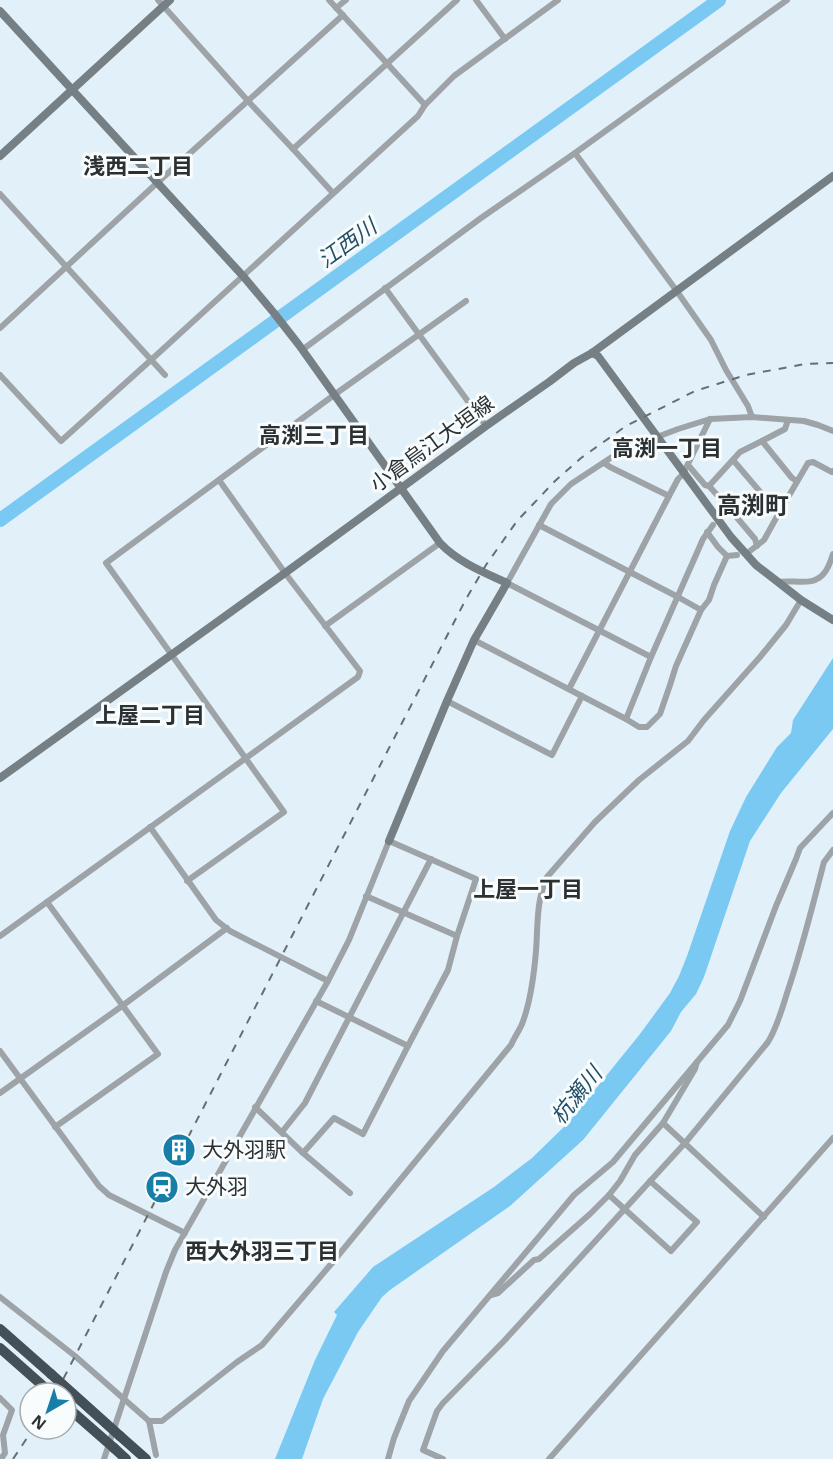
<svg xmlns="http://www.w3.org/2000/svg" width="833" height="1459" font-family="'Open Sans','Noto Sans JP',sans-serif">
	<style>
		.water { fill: #79c9f3 }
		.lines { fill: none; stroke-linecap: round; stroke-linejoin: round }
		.river { stroke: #79c9f3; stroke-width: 14 }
		.street { stroke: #9da3a6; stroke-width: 6 }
		.secondary { stroke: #767f84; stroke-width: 8 }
		.highway { stroke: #445057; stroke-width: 10 }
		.rail { stroke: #666e73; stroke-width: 2; stroke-dasharray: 8 8; stroke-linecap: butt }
		.highway-bridge { stroke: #445057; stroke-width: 10 }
		.labels { text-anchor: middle; stroke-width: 6; stroke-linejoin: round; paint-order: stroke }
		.street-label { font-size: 21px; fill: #2b3033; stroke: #f9fcfd }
		.poi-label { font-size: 21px; fill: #2b3033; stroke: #f9fcfd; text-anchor: start }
		.neighbourhood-label { font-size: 22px; font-weight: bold; fill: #2b3033; stroke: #f9fcfd }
		.water-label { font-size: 22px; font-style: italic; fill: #245066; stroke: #f9fcfd }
		.quarter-label { font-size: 24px; font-weight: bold; fill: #2b3033; stroke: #f9fcfd }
	</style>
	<rect width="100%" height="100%" fill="#e2f1f9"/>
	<polygon class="water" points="833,658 833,729 781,793 750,841 704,977 696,994 681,1012 671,1031 583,1140 510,1206 390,1290 382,1297 358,1332 323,1399 302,1459 275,1459 315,1360 337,1315 334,1312 373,1267 494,1187 532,1158 568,1123 640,1034 670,993 679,976 687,956 730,831 746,797 777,747 791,733 793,720"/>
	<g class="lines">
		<polyline class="river" points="0,520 719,0"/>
		<g class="street">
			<polyline points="158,0 248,101 293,149 333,193"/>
			<polyline points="329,0 425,105"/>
			<polyline points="476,0 505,39"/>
			<polyline points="336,8 346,0"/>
			<polyline points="293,149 457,0"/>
			<polyline points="575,153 676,290 711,340 726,370 748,406 752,417"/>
			<polyline points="0,194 165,375"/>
			<polyline points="385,288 486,426"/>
			<polyline points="0,328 157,183 343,15"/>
			<polyline points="302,350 481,218 575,153 787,0"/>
			<polyline points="0,375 61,441 151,360 418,116 425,105 454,76 558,0"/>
			<polyline points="788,420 785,429 762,441 792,478 797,481"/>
			<polyline points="733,460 774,508 780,511 764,540 750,551"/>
			<polyline points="604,463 610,467 669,496 678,479 683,474 710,419"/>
			<polyline points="688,465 705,485 709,486 728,507"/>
			<polyline points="709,486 740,452 762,441"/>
			<polyline points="780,511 808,463 813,462 832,472 833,471"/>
			<polyline points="721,516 728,507 755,539 757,546"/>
			<polyline points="539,525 678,597 701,610 709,600 714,585 727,556"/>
			<polyline points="707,532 718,547 727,556 737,555"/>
			<path d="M778,582C794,579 814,588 825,572C829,567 831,560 833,554"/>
			<polyline points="325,626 440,543"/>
			<polyline points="474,640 626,719 651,657 703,539 713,525"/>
			<polyline points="651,657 507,583 551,504 571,484 612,457 636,445 678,429 710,419 752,417 804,421 818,425 833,431"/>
			<polyline points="569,689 669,496"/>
			<polyline points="447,701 552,755 582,696"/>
			<polyline points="626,719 639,727 647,727 660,714 670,685 676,666 701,610"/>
			<polyline points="150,827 216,920 230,931 328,981"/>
			<polyline points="187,881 284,812 106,563 334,395 466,301"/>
			<polyline points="47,902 158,1054 55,1127"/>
			<polyline points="0,936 358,677 360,671 285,573 219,480"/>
			<polyline points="408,1046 448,970 457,936"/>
			<polyline points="0,1051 99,1186 109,1195 185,1233"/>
			<polyline points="0,1093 122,1006 227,928"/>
			<polyline points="255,1107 303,1153 350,1193"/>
			<polyline points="663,1123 764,1217"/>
			<polyline points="282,1132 305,1103 431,859"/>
			<polyline points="303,1153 334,1118 363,1134 408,1046 316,1001"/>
			<polyline points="609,1195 671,1251 697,1222 650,1181"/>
			<polyline points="491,1295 498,1293 534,1260 539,1259 590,1214 609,1195 620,1181 635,1155 663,1123 695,1069 697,1062"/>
			<polyline points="0,1297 75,1356 149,1421 156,1455"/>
			<polyline points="0,1398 12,1410 3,1435 5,1453 1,1459"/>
			<path d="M149,1421H162L237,1362L262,1345L332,1263L511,1045C514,1038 519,1031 522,1024C531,1001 534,975 536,951C538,925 536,901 547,877L595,822L639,780L688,741L704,720L760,657L786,625L801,600"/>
			<polyline points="104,1459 166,1272 175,1250 328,981 349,940 389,841 476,879 457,936 366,896"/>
			<polyline points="388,1459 394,1438 409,1401 443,1351 574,1195 613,1162 728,1025 740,1001 776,906 796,859 800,848 833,813"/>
			<path d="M443,1459L423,1450L437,1411L443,1403L504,1341L685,1143L768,1042C778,1026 783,1005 789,987C803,945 813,904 824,862L833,850"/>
			<polyline points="549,1459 833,1138"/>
		</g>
		<g class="secondary">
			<path d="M0,11L243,276L274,313L299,345L440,543C458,562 483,572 507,583L474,640L447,701L389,841"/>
			<polyline points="0,156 170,0"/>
			<polyline points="592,353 598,356 731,537 756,565 778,582 801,600 833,620"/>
			<polyline points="0,778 285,573 486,426 549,382 574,363 592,353 833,176"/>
		</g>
		<g class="highway">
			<polyline points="0,1329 51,1374"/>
			<polyline points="0,1348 51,1393"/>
			<polyline points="120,1436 146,1459"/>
			<polyline points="114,1448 126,1459"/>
		</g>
		<g class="rail">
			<polyline points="56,1393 466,599 486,565 517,521 555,481 581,458 626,426 695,391 746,375 805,364 833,363"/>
			<polyline points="13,1459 33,1429"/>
		</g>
		<g class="highway-bridge">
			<polyline points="51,1374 120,1436"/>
			<polyline points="66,1406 114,1448"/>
		</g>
	</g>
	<defs>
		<symbol id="building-disc" viewBox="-11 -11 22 22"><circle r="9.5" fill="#177ea8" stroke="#f9fcfd"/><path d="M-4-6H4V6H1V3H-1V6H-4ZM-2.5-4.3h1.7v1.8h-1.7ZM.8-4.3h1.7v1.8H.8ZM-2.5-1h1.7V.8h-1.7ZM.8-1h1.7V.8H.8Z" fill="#fff"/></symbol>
		<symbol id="station-disc" viewBox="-11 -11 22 22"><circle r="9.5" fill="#177ea8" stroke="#f9fcfd"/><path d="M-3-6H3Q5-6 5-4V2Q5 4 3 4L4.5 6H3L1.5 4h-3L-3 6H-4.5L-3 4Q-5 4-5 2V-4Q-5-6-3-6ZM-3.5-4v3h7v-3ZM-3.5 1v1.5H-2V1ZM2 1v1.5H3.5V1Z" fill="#fff"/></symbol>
	</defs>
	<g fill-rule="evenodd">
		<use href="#building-disc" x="160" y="1131" width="38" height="38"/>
		<use href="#station-disc" x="143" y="1168" width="38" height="38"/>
	</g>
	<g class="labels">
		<g class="street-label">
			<text transform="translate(432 444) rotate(-36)" y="7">小倉烏江大垣線</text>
		</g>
		<g class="poi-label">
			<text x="202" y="1157">大外羽駅</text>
			<text x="185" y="1194">大外羽</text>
		</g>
		<g class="neighbourhood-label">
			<text x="138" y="174">浅西二丁目</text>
			<text x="314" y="443">高渕三丁目</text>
			<text x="667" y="456">高渕一丁目</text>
			<text x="150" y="723">上屋二丁目</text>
			<text x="528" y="897">上屋一丁目</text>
			<text x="262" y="1259">西大外羽三丁目</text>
		</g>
		<g class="water-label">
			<text transform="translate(347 243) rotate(-36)" y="8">江西川</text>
			<text transform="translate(576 1095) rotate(-51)" y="8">杭瀬川</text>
		</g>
		<g class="quarter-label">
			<text x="753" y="514">高渕町</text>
		</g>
	</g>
	<g transform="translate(48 1411) rotate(219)"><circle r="28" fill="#f9fcfd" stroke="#a7aaac" stroke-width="1.5"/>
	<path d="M0-4.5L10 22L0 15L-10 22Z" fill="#177ea8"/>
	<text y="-9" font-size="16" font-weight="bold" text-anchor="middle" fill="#2b3033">N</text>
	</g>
</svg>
